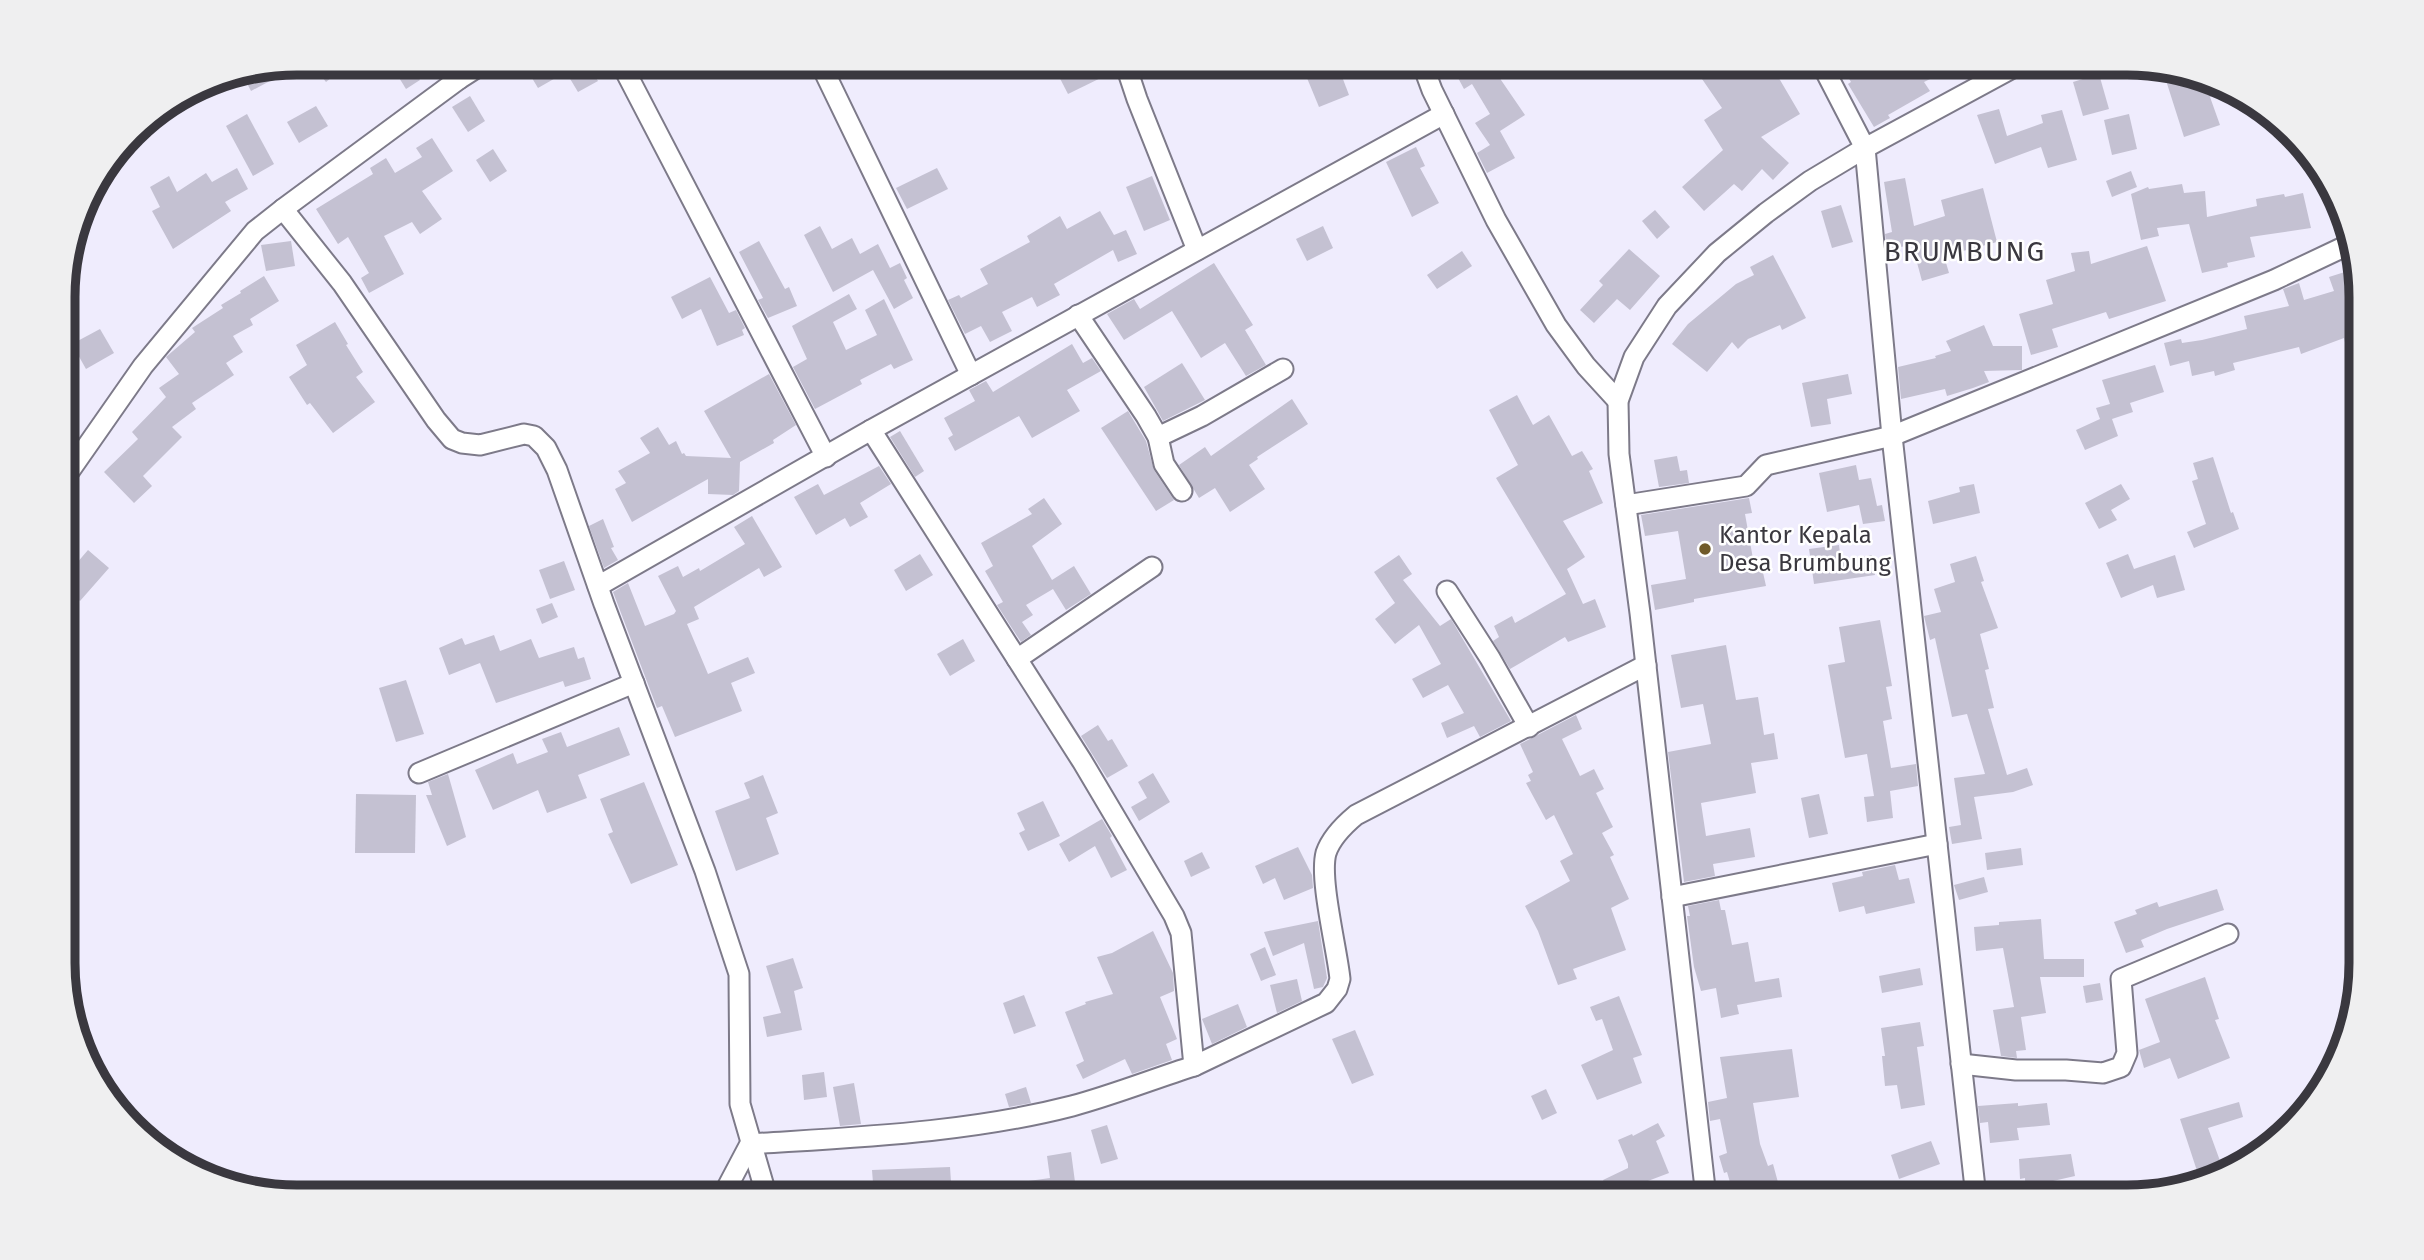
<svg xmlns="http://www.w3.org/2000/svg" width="2424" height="1260" font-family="'Fira Sans',sans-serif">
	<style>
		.building { fill: #c4c1d2 }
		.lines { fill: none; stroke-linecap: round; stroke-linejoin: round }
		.minor-casing { stroke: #7d7a89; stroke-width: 23 }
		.minor { stroke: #fff; stroke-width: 19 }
		.poi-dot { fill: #705a2a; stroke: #fff; stroke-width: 2.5 }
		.labels { text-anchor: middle; stroke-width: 5; stroke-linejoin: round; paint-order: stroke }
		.poi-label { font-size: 24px; fill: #3a383f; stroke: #fff; text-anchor: start }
		.quarter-label { font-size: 28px; letter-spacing: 2px; fill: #3a383f; stroke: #fff }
		.rim { fill: none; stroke: #3a383f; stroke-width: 9 }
	</style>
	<rect width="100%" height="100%" fill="#efecfd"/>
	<g class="building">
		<polygon points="295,63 296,67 251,91 242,74"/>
		<polygon points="311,63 349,63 326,82"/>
		<polygon points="390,63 410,63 420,80 406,89"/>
		<polygon points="545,63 587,63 598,81 578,92 566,72 538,88 529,73"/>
		<polygon points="1052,63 1113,63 1115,71 1068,94"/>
		<polygon points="1450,63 1492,63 1501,80 1525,115 1500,131 1515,158 1487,173 1477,153 1490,145 1475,123 1490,114 1472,84 1464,89"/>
		<polygon points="1691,63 1770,63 1800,114 1761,137 1789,163 1773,180 1762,169 1742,191 1734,184 1704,211 1682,187 1723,150 1704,120 1722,108"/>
		<polygon points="1840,63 1963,63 1924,82 1930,91 1888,115 1890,118 1874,127 1848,84 1851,82"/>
		<polygon points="1338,66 1349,95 1319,107 1307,78"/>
		<polygon points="2163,71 2231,87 2210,97 2220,125 2184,137"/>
		<polygon points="2099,74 2109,109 2083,116 2073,82"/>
		<polygon points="470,96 485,121 468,132 452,107"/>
		<polygon points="316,106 328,126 299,143 287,122"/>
		<polygon points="1999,109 2007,136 2043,123 2041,115 2062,110 2077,160 2048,168 2041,147 1995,164 1977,115"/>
		<polygon points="247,114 274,164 253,176 226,126"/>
		<polygon points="2129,114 2137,149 2112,155 2104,120"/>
		<polygon points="432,138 453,171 422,191 442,219 420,234 412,222 384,236 404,274 369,293 361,278 369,273 348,237 338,244 316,209 373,174 370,168 386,158 395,173 422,157 416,148"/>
		<polygon points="1416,147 1425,166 1420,168 1439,203 1412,217 1386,162"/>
		<polygon points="493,149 507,171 490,182 476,160"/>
		<polygon points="237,168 248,189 225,202 231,211 173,249 152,211 160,207 150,187 169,176 177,192 206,173 212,182"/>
		<polygon points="937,168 948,189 907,209 896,188"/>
		<polygon points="2131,171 2137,187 2112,197 2106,181"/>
		<polygon points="1152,176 1170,220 1144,231 1126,187"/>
		<polygon points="1905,178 1914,226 1945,216 1941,200 1983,188 1997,242 1944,256 1949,273 1922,281 1912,244 1887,251 1885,234 1892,232 1884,182"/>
		<polygon points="2182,184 2184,193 2205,191 2207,217 2257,206 2256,199 2284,194 2285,197 2303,193 2311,228 2250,237 2255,257 2227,263 2228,267 2202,273 2189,224 2157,228 2159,236 2141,240 2131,194 2148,187 2149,189"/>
		<polygon points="1841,205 1853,242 1832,248 1821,211"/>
		<polygon points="1655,210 1670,227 1657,239 1642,221"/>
		<polygon points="1100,211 1114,235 1126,230 1137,254 1118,262 1113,250 1054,284 1060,295 1037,307 1032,297 1002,312 1012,331 990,342 981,326 965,334 948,300 959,295 961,298 988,284 980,269 1030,242 1027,236 1060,216 1067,229"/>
		<polygon points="820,226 832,249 852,238 860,254 878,244 890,268 900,263 907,278 904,280 913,298 894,309 873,270 833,292 804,235"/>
		<polygon points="1323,226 1333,248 1307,261 1296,239"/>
		<polygon points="291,241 295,266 266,271 261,245"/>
		<polygon points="759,241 785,289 789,287 797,306 768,318 758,300 763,298 739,252"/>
		<polygon points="2147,246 2166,301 2109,319 2106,312 2052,329 2058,347 2031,355 2019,314 2053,304 2046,280 2075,271 2071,253 2089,251 2091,264"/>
		<polygon points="1629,249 1660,276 1630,310 1617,299 1594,323 1580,310 1603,285 1599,281"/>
		<polygon points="1462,251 1472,266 1437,289 1427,275"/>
		<polygon points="1773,255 1806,318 1782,330 1780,325 1748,339 1738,349 1732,342 1707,372 1672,344 1688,324 1736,284 1754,275 1750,267"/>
		<polygon points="1214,263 1253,325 1245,330 1266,365 1246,376 1225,343 1201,358 1172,311 1124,340 1107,314 1134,299 1140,309"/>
		<polygon points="2351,270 2359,296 2359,377 2353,377 2344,338 2301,354 2299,347 2233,363 2235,370 2215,376 2214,371 2192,376 2189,361 2170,366 2164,343 2181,339 2182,343 2202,340 2247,329 2244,316 2289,306 2283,289 2299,283 2304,300 2334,291 2329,277"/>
		<polygon points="264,276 279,301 250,319 253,325 233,336 243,352 226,363 234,375 192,403 196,409 172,427 182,437 143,476 152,486 134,503 104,472 138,439 132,432 166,397 159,388 179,374 166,357 195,332 192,328 223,308 221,305 241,293 240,291"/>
		<polygon points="710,277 729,313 736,310 745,328 742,330 744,335 717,346 701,309 682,319 671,297"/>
		<polygon points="849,294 857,309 833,322 846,350 877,335 865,310 884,299 913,360 894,369 891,364 860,380 862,384 815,409 793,367 807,359 792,326"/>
		<polygon points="335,322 348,344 346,345 363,372 356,377 375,402 333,433 310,403 307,405 289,377 307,365 296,345"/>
		<polygon points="1984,325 1993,346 2022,346 2022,370 1984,371 1989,382 1973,388 1947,396 1945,389 1901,399 1898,367 1936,358 1935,356 1951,351 1946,341"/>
		<polygon points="100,329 114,353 86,369 72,344"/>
		<polygon points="1072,344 1083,363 1092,358 1101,371 1067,390 1080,411 1032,438 1019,416 955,451 948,438 953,435 944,418 975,401 969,390 986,381 993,392"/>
		<polygon points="1182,363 1205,400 1163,421 1144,387"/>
		<polygon points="2155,365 2164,392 2130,403 2133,412 2112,419 2118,436 2085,450 2076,430 2100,419 2096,408 2110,404 2102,380"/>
		<polygon points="769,374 796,425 773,440 774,443 740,462 739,491 733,495 708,494 708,479 632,522 615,489 626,483 618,471 650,453 640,438 658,427 669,445 676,441 682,454 684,453 686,456 731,458 704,411"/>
		<polygon points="1848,374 1852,394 1827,399 1831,424 1811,427 1802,383"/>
		<polygon points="1517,395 1533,425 1549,415 1572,456 1582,451 1593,469 1589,471 1603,503 1563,521 1585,557 1567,569 1583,604 1595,599 1606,627 1568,642 1565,637 1510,669 1493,641 1499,637 1494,626 1512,616 1515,623 1566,594 1496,478 1518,465 1489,410"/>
		<polygon points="1292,399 1308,424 1257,457 1258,459 1249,465 1265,489 1230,512 1215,488 1199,498 1179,465 1205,447 1211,456"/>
		<polygon points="1128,411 1146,441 1154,470 1174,500 1156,511 1101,428"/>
		<polygon points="900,431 924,471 915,477 890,437"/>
		<polygon points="1677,456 1680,471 1687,470 1689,483 1659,487 1654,460"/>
		<polygon points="2213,457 2231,513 2233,512 2239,529 2194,548 2187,532 2206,524 2192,481 2198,479 2193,463"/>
		<polygon points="1856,465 1859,480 1871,478 1877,506 1882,505 1885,521 1863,524 1859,505 1827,512 1819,473"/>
		<polygon points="879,466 891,484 860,503 868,517 850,527 845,518 816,535 794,497 818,484 824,495"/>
		<polygon points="1974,484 1980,513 1933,524 1928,501 1960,492 1959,487"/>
		<polygon points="2121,484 2130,499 2111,510 2117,520 2099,529 2085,503"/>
		<polygon points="1044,498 1062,524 1032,546 1052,580 1074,566 1091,594 1066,610 1053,589 1026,605 1033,615 1022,622 1031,635 1021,642 997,605 1003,602 985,571 993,566 981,543 1032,514 1028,509"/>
		<polygon points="1749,498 1752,513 1745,514 1755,570 1762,568 1766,586 1694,599 1694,602 1655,610 1651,585 1686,579 1678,531 1645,536 1641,515"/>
		<polygon points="752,516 782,567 764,577 759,568 694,607 699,619 687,624 708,674 748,657 755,673 731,683 742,711 675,737 662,706 657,708 613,592 628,583 645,626 674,614 676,611 658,576 678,566 683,577 699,568 700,571 745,544 734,527"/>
		<polygon points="603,519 614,547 611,548 618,560 604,568 589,526"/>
		<polygon points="1839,545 1841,561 1872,555 1875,575 1814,584 1809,549"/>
		<polygon points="88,550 109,568 80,601 77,598 64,612 64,578"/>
		<polygon points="920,554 933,575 906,591 894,570"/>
		<polygon points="2128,554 2134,569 2175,555 2185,590 2157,598 2153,585 2121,598 2106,563"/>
		<polygon points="1399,555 1412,574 1403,580 1440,626 1451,619 1511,721 1480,737 1474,726 1447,738 1441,723 1464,713 1448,685 1423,698 1412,679 1441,664 1419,625 1395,644 1375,619 1395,603 1374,572"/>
		<polygon points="1976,556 1984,581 1981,582 1998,628 1980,634 1989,669 1985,670 1994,708 1988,709 2007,775 2027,768 2033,785 2013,792 1974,797 1982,839 1952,844 1949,827 1961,825 1954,778 1985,774 1967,714 1952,717 1935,638 1930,640 1924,616 1941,612 1934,589 1955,582 1950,564"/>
		<polygon points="564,561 575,590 550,599 539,570"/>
		<polygon points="552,603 558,617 542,624 536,609"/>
		<polygon points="1880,620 1892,686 1886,687 1892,719 1883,721 1891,768 1916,764 1918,786 1890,791 1893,818 1867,822 1864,797 1874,796 1867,754 1845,758 1828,665 1845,662 1839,627"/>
		<polygon points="494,635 500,651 531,639 539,658 574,647 578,659 584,657 591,679 565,687 563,681 496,703 480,663 449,675 439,648 462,638 465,645"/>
		<polygon points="963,639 975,661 950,676 937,654"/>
		<polygon points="1726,645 1736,700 1758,697 1764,735 1774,733 1778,759 1751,763 1756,793 1701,803 1706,836 1750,828 1755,857 1713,864 1715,876 1684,882 1668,752 1711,744 1703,704 1681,708 1671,655"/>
		<polygon points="406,680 424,734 396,742 379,688"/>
		<polygon points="1576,715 1582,729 1562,739 1580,776 1594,769 1604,789 1596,793 1613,827 1602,833 1614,855 1610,857 1629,899 1611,908 1626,950 1573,969 1577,979 1558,985 1538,931 1525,906 1570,881 1560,861 1573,854 1554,815 1546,820 1526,783 1531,781 1528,775 1533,772 1520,744"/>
		<polygon points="1098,725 1108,741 1112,739 1128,766 1107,778 1081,736"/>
		<polygon points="619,727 630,755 578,775 587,798 547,813 538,790 493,810 475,770 513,753 517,764 548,752 542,739 561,732 567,747"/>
		<polygon points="1153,773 1170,802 1139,821 1131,807 1147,798 1138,782"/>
		<polygon points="448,774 466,837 447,846 426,795 432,795 428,782"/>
		<polygon points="763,775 778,813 766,818 779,854 736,871 715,811 750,798 744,783"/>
		<polygon points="644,782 678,865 631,884 608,834 613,832 600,799"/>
		<polygon points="356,794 416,795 415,853 355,853"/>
		<polygon points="1819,794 1828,834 1809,838 1801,798"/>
		<polygon points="1043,801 1060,836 1028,851 1019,833 1025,830 1017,813"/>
		<polygon points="1102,819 1112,836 1110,838 1127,870 1111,878 1095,846 1069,862 1059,844"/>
		<polygon points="1298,847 1312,875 1313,888 1284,900 1275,878 1263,884 1255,866"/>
		<polygon points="2021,848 2023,865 1987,870 1985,853"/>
		<polygon points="1202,852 1210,868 1191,877 1184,861"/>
		<polygon points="1895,865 1899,880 1909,878 1915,903 1866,914 1864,906 1839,912 1832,883 1863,876 1862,872"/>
		<polygon points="1984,877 1988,892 1959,900 1954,885"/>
		<polygon points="2217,889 2224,910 2167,929 2141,940 2144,947 2126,953 2114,922 2137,914 2135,910 2157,902 2159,907"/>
		<polygon points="1719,900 1721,910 1725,910 1732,945 1748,942 1755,982 1779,978 1782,997 1737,1005 1739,1014 1721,1018 1716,988 1701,991 1694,967 1687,916 1690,916 1688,906"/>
		<polygon points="2041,919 2044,959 2084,959 2084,977 2040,977 2046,1013 2021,1017 2026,1050 2016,1051 2017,1058 2001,1056 1993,1010 2014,1007 2003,948 1976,951 1974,927 1999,925 1999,922"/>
		<polygon points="1318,921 1327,978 1323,987 1314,989 1304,943 1273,956 1264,932"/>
		<polygon points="1153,931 1173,973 1174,991 1160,997 1177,1039 1166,1044 1172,1060 1132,1074 1125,1059 1083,1079 1076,1065 1084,1061 1065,1012 1086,1004 1085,1002 1113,994 1097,957 1112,953"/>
		<polygon points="1265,947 1276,975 1261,981 1250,954"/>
		<polygon points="793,958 803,988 794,991 802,1030 767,1037 763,1017 781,1013 766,966"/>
		<polygon points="1920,968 1923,985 1882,993 1879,976"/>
		<polygon points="2205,977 2219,1019 2215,1020 2230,1058 2178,1079 2170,1058 2144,1068 2139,1050 2160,1042 2145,999"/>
		<polygon points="1297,979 1302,1001 1277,1013 1270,985"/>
		<polygon points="2100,983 2103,1000 2086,1003 2083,986"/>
		<polygon points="1024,995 1036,1026 1014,1034 1003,1003"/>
		<polygon points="1619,996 1642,1055 1633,1058 1642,1083 1597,1100 1581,1065 1613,1050 1602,1019 1596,1021 1590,1007"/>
		<polygon points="1238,1004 1247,1027 1212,1044 1202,1019"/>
		<polygon points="1920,1022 1924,1046 1917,1047 1925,1105 1901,1109 1897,1085 1885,1086 1882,1056 1885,1056 1881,1028"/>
		<polygon points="1355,1030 1374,1075 1352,1084 1332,1039"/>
		<polygon points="1792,1049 1799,1097 1753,1103 1760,1144 1768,1166 1773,1164 1782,1197 1759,1197 1757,1190 1734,1196 1727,1172 1724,1173 1719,1156 1727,1153 1720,1119 1710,1121 1708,1102 1727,1098 1720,1057"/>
		<polygon points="824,1072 827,1097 804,1100 802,1075"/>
		<polygon points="854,1083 861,1124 840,1126 833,1087"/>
		<polygon points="1026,1087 1031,1103 1009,1107 1005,1094"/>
		<polygon points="1546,1089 1557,1113 1542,1120 1531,1096"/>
		<polygon points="2239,1102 2243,1117 2208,1128 2223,1169 2199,1177 2180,1119"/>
		<polygon points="2018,1103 2018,1106 2047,1103 2050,1125 2017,1128 2019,1140 1990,1143 1988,1122 1980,1123 1978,1106"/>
		<polygon points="1658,1123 1665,1136 1656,1141 1669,1173 1632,1187 1637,1197 1611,1197 1603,1180 1628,1168 1628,1164 1618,1140 1632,1134 1633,1136"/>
		<polygon points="1107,1125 1118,1159 1101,1164 1091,1130"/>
		<polygon points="1931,1141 1940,1164 1899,1179 1891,1155"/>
		<polygon points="1071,1152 1077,1197 984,1197 984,1187 1050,1178 1047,1156"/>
		<polygon points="2071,1154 2075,1176 2053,1181 2054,1197 2026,1197 2025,1178 2020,1179 2019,1159"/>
		<polygon points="950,1167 952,1197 921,1197 921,1191 874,1196 872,1170"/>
	</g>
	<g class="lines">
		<defs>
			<g id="minor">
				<polyline points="445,63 459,79"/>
				<polyline points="621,63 826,457"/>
				<polyline points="820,63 971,375"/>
				<polyline points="1125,63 1137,99 1197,250"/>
				<polyline points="1422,63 1432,90 1496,220 1556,325 1586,366 1618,401"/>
				<polyline points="1821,63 1865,148 1892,436 1976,1197"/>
				<polyline points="283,209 459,79 484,63"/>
				<polyline points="1078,315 1146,416 1158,437 1164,464 1182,491"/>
				<polyline points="1158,437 1202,416 1283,369"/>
				<polyline points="64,479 143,366 255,231 283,209 342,283 436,420 452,439 462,443 480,445 524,434 534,436 546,448 557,470 604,604 705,871 739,974 740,1104 767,1197"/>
				<polyline points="1626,505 1746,486 1766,465 1892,436 2274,280 2350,244"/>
				<polyline points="598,586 871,430 1444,114"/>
				<polyline points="1447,591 1490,658 1529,727"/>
				<polyline points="1017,659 1152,567"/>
				<polyline points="419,773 634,683"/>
				<polyline points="1672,897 1937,844"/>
				<polyline points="1961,1064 2016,1070 2066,1070 2103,1073 2121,1067 2127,1053 2121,979 2228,934"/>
				<path d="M1194,1066L1326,1003L1337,989L1340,979C1337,949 1319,879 1326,853C1331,838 1344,825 1356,815L1646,665"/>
				<path d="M722,1197L750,1144C858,1137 967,1133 1072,1106C1113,1095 1153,1079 1194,1066L1181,933L1174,916L1082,761L871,430"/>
				<polyline points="1706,1197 1640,613 1619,454 1618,401 1634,357 1667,306 1717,253 1766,213 1810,181 1865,148 2022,63"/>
			</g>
		</defs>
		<use href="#minor" class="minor-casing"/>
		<use href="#minor" class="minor"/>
	</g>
	<circle class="poi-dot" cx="1705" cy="549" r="7"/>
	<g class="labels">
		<g class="poi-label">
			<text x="1719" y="543">Kantor Kepala<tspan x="1719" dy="28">Desa Brumbung</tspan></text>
		</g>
		<g class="quarter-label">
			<text x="1965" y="261">BRUMBUNG</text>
		</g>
	</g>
	<path d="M0 0H2424V1260H0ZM297 75H2127A222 222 0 0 1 2349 297V963A222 222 0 0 1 2127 1185H297A222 222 0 0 1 75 963V297A222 222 0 0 1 297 75Z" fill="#efeff0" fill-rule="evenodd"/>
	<path class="rim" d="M297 75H2127A222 222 0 0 1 2349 297V963A222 222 0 0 1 2127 1185H297A222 222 0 0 1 75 963V297A222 222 0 0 1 297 75Z"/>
</svg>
